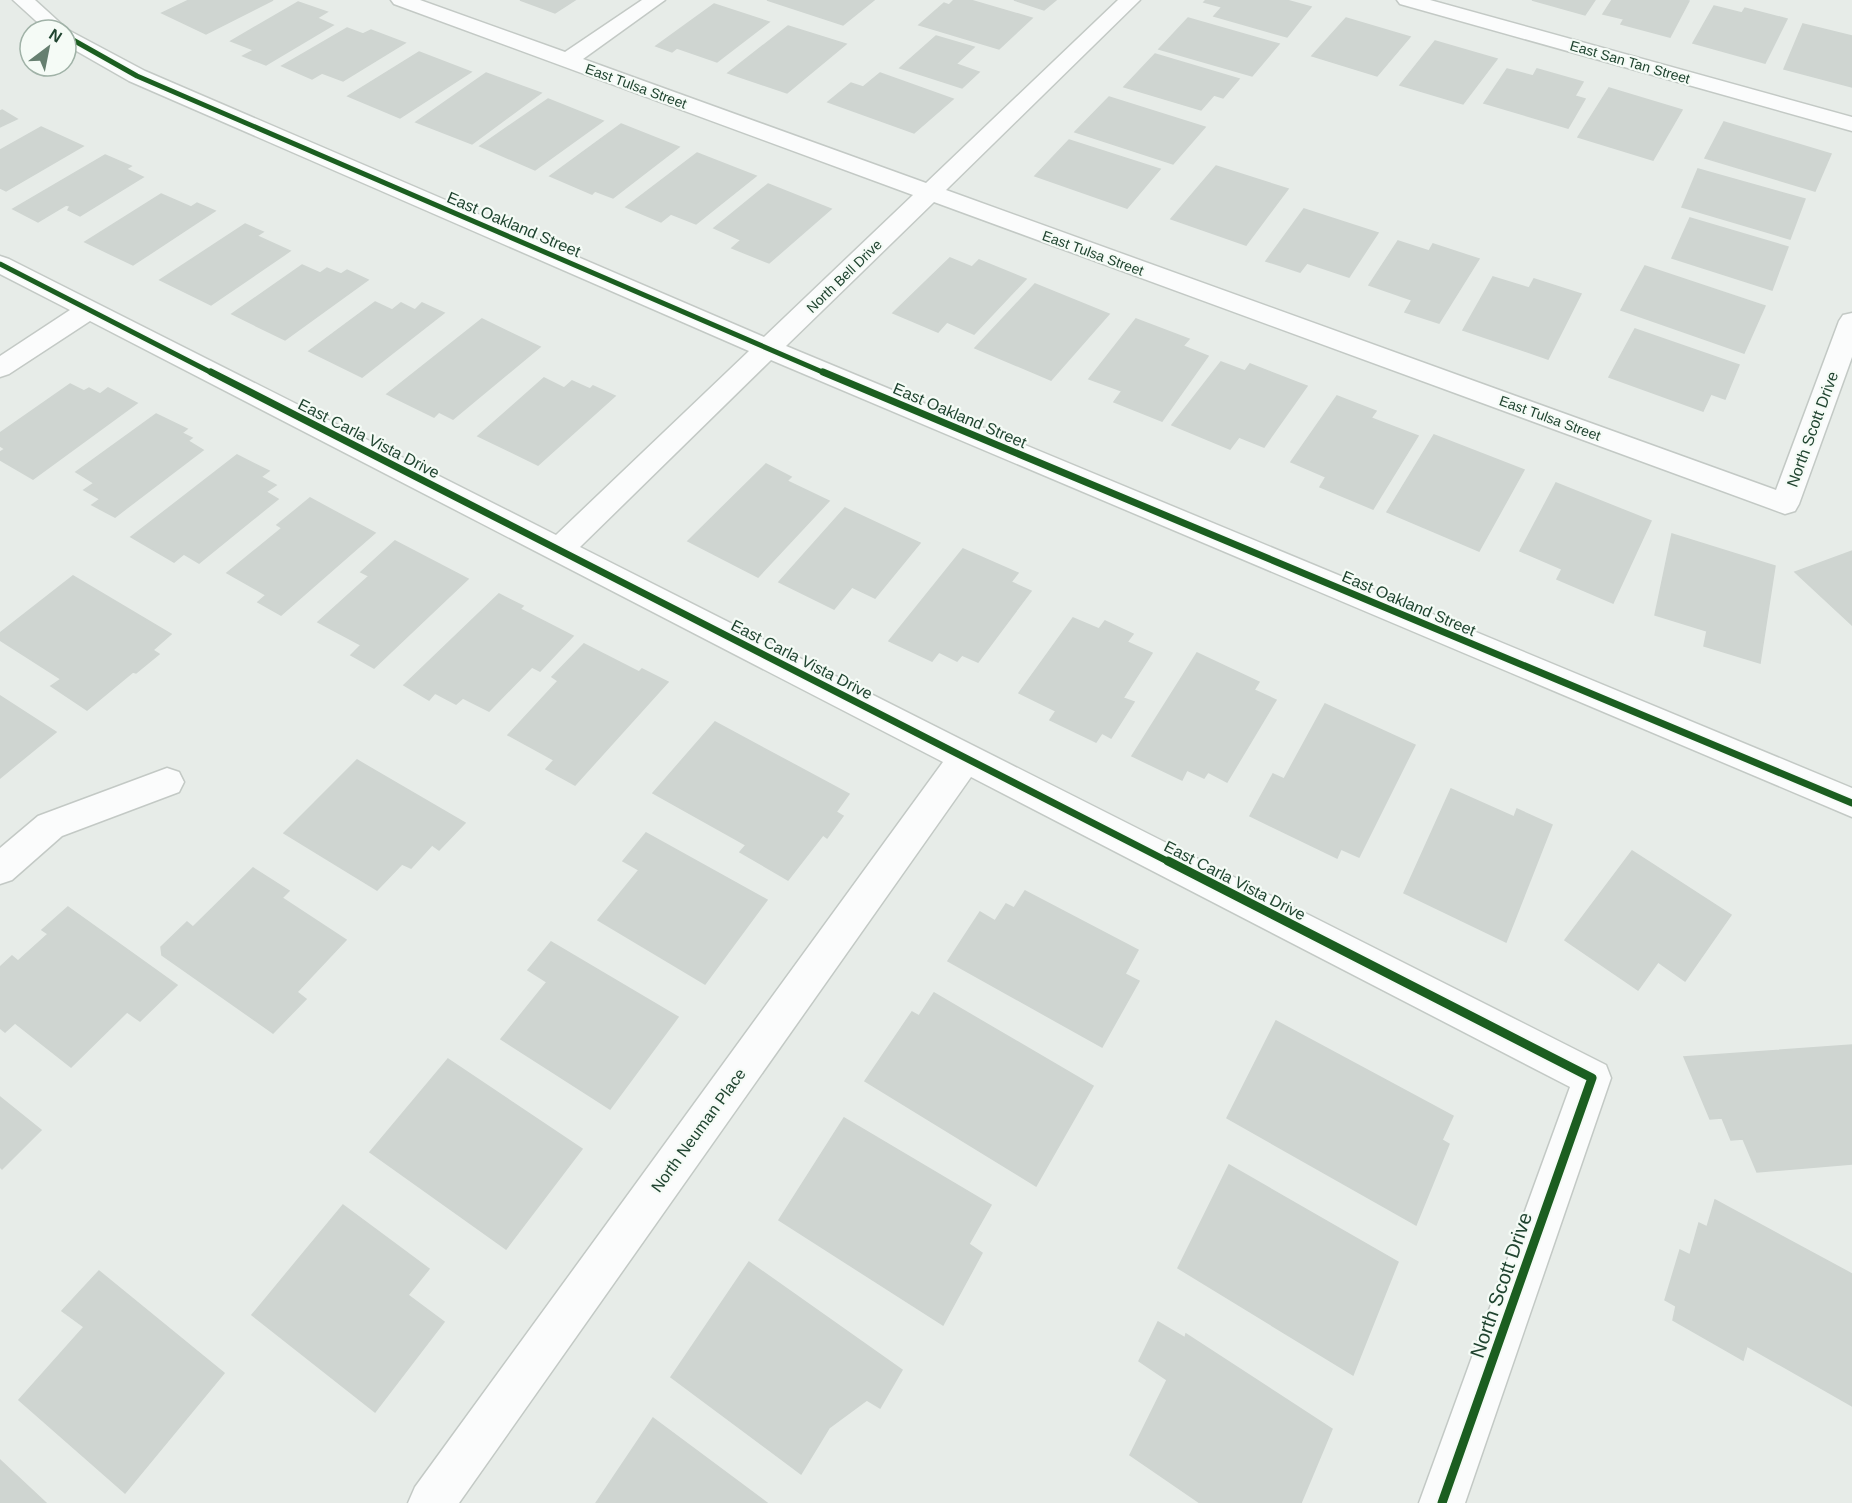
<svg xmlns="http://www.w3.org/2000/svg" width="1852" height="1503" font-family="Helvetica,sans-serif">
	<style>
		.building { fill: #cfd5d1; stroke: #cfd5d1; stroke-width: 1.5 }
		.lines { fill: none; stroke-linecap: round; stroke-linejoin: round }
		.street-casing { stroke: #c3c9c5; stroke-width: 3 }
		.street { fill: #fbfcfc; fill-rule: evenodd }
		.cycleway-far2-casing { stroke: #f5fbf6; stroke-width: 8 }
		.cycleway-far1-casing { stroke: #f5fbf6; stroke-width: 10 }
		.cycleway-casing { stroke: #f5fbf6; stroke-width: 13 }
		.cycleway-far2 { stroke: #1b5e20; stroke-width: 5 }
		.cycleway-far1 { stroke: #1b5e20; stroke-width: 7 }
		.cycleway { stroke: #1b5e20; stroke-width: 9 }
		.labels { text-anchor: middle; stroke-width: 4.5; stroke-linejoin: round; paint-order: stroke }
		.far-street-label { font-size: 14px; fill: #204430; stroke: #f5fbf6 }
		.street-label { font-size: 16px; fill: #204430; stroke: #f5fbf6 }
		.near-street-label { font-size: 20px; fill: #204430; stroke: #f5fbf6 }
	</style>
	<rect width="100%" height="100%" fill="#e7ece8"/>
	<g class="building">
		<polygon points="189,0 273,0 206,34 162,13"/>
		<polygon points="520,0 575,0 555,13"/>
		<polygon points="767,0 874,0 843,25"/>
		<polygon points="954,0 970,0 1032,18 999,49 919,25 944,3 949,5"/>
		<polygon points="1014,0 1056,0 1044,10"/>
		<polygon points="1206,0 1286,0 1311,7 1287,37 1214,16 1222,7 1204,2"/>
		<polygon points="1532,0 1595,0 1585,15"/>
		<polygon points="1612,0 1685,0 1689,1 1670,37 1621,24 1624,19 1603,14"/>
		<polygon points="298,2 327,12 317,18 333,25 266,65 243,56 254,50 231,41"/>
		<polygon points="714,4 769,22 717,62 677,48 672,52 656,46"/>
		<polygon points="1714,6 1742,13 1745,8 1787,19 1765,63 1693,43"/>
		<polygon points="1188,18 1279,44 1252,76 1159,49"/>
		<polygon points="1346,18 1410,37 1377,76 1312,56"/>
		<polygon points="1803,24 1852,36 1852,87 1784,69"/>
		<polygon points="788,26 846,44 787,93 728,73"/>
		<polygon points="347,28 363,34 371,30 405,43 343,81 322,73 312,79 282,66"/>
		<polygon points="936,36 974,47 956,64 979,72 962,88 900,68"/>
		<polygon points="1435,41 1497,59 1463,104 1400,85"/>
		<polygon points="419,52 471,72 400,118 348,96"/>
		<polygon points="1155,54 1239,79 1223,98 1214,95 1201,110 1124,87"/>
		<polygon points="1507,69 1533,76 1537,69 1583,82 1575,96 1585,99 1568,128 1484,103"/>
		<polygon points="486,73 541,93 472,144 416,122"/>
		<polygon points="880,73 953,99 914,133 828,102 851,83 863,87"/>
		<polygon points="1609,88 1682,110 1653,160 1578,137"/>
		<polygon points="1109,97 1205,127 1173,164 1075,132"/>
		<polygon points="548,99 603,121 535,170 480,146"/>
		<polygon points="2,110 17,119 0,127 0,111"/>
		<polygon points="1724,122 1831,154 1815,191 1705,158"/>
		<polygon points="621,124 679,147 613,198 595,191 592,194 550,176"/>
		<polygon points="41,127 83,146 6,191 0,188 0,150"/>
		<polygon points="1069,140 1160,169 1127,208 1035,176"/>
		<polygon points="697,153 756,176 696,224 671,214 661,222 626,207"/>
		<polygon points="105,155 131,166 126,169 143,177 80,216 68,210 70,206 66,205 38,222 13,209"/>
		<polygon points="1216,166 1288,189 1246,245 1171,219"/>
		<polygon points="1698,169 1805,199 1790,239 1682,207"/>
		<polygon points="768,184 831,209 769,263 732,248 741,240 714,228"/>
		<polygon points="161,194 191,207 197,203 215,211 133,265 85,242"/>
		<polygon points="1304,209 1378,233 1349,277 1307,263 1300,272 1266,261"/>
		<polygon points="1690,218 1788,247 1772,290 1672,258"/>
		<polygon points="245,224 263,232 257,236 290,251 211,305 160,280"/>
		<polygon points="1398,241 1429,251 1433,244 1479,259 1439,323 1405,312 1412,300 1369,285"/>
		<polygon points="950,258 972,267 979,260 1026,279 974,334 947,322 938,332 893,313"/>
		<polygon points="302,265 320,273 327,268 341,274 347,270 368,280 285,340 232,314"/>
		<polygon points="1645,266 1765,306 1744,353 1621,310"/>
		<polygon points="1493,277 1529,288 1534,279 1581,294 1548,359 1463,330"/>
		<polygon points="1035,284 1109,314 1051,380 975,348"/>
		<polygon points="375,302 392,310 401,303 415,310 422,303 444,313 362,377 309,351"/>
		<polygon points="482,319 540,347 453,419 439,412 434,417 387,394"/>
		<polygon points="1136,319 1189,339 1183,346 1208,356 1162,421 1114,402 1122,391 1089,379"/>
		<polygon points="1635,329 1739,365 1725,399 1711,394 1703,411 1609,377"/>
		<polygon points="1221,362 1245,371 1250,364 1307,386 1264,447 1239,437 1230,449 1172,425"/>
		<polygon points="544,378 564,388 572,381 590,389 593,386 615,396 538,465 478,436"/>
		<polygon points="70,384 84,391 89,388 100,394 108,388 137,403 33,479 0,460 0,452 5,449 0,446 0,433"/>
		<polygon points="1337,396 1376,411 1371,418 1418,436 1373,509 1320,487 1326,477 1291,462"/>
		<polygon points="156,414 187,429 182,433 192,438 188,441 203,450 115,517 92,505 100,499 84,490 94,483 76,472"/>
		<polygon points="1434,435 1524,470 1479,551 1387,512"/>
		<polygon points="237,455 269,471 261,477 276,485 266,492 278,499 199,563 184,554 174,562 131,537"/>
		<polygon points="766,464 791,477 787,481 829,501 758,577 688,541"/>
		<polygon points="1556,483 1651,521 1613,603 1557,579 1562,569 1520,551"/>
		<polygon points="310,498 375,533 281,615 258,602 266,595 227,573 282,528 277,525"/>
		<polygon points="845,508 920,543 875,598 852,587 834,609 779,582"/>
		<polygon points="1672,534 1775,566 1760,663 1704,646 1707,631 1655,615"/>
		<polygon points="395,541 468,579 374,668 351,655 361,645 318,622 369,576 361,572"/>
		<polygon points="963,549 1018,573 1011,582 1031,591 978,662 962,655 957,661 939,652 932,661 889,641"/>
		<polygon points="1852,551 1852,625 1795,572"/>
		<polygon points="73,576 171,634 153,650 159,654 136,673 133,672 87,710 51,686 61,679 0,640 0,633"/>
		<polygon points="499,594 523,606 520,609 573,636 540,671 532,667 489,711 463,698 456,704 435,693 429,700 404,685"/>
		<polygon points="1073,618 1099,629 1105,621 1133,634 1127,642 1152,653 1123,698 1134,702 1111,738 1102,733 1096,742 1050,720 1056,711 1019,693"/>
		<polygon points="584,644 639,672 642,669 668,682 575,785 546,769 554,760 508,735 558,681 552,677"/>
		<polygon points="1197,653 1259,682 1254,690 1276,700 1227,782 1208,772 1204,778 1187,770 1182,780 1132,756"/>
		<polygon points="0,696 56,732 0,778"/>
		<polygon points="1325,704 1415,745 1359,857 1341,849 1337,858 1250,816 1273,774 1284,779"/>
		<polygon points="715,722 849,794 836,812 843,816 827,838 823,835 788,880 740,852 746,845 653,793"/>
		<polygon points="357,760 465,823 439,850 432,845 411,868 402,864 377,890 284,833"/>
		<polygon points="1451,789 1514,817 1517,809 1552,825 1506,942 1404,893"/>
		<polygon points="646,833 767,900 705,984 598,920 639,870 623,861"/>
		<polygon points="1632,851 1731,915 1685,981 1658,962 1638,990 1565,940"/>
		<polygon points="253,868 289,891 282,898 346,940 297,992 306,999 273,1033 162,955 161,947 187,922 193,927"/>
		<polygon points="1025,891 1138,950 1125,974 1139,981 1102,1047 948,961 980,912 995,921 1006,904 1014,908"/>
		<polygon points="68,907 177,985 140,1021 127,1012 71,1067 15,1023 5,1032 0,1028 0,967 12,956 18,961 48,934 42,930"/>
		<polygon points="551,942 678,1017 610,1109 501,1039 547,982 528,970"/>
		<polygon points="934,993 1093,1086 1036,1186 865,1081 912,1012 919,1016"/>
		<polygon points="1276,1021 1453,1116 1442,1140 1449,1144 1416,1225 1227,1118"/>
		<polygon points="1852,1045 1852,1164 1757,1172 1743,1139 1731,1140 1722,1118 1710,1119 1684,1057"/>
		<polygon points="448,1059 582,1149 506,1249 370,1152"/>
		<polygon points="0,1097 41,1130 2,1169 0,1167"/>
		<polygon points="844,1118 991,1205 969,1244 982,1253 943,1325 779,1220"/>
		<polygon points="1229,1165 1398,1262 1353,1375 1178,1268"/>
		<polygon points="1715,1200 1852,1274 1852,1406 1747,1346 1743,1360 1673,1320 1676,1306 1665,1300 1680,1250 1690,1255 1699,1223 1707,1227"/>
		<polygon points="343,1205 429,1269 408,1295 444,1322 375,1412 252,1315"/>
		<polygon points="749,1262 902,1370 880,1408 867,1400 829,1428 801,1474 671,1377"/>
		<polygon points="99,1271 224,1373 125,1493 19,1400 84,1327 62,1311"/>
		<polygon points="1158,1322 1185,1338 1186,1334 1332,1429 1301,1503 1200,1503 1130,1455 1167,1380 1139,1361"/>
		<polygon points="653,1418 767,1503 596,1503"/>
		<polygon points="0,1460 46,1503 0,1503"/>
	</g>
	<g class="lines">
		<defs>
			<g id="street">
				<polygon points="13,0 35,0 68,30 145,71 764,337 913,195 394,4 391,0 420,0 565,52 642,0 665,0 583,59 926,183 1118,0 1140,0 946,190 1776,490 1839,321 1843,315 1852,313 1852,357 1799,504 1795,511 1785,514 934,202 786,346 1852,788 1852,817 771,360 580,547 1606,1065 1611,1078 1465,1503 1419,1503 1570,1087 971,777 459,1503 408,1503 415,1487 943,762 90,321 9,374 0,377 0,356 70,310 0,274 0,256 9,259 556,535 749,351 129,81 66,45 66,30 46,30"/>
				<polygon points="1397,0 1430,0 1852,117 1852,131 1400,4"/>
				<polygon points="167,768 179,772 184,782 179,792 62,836 12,880 0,884 0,848 38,816"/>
			</g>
		</defs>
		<use href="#street" class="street-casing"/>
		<use href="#street" class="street"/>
		<defs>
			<g id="cycleway-far2">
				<polyline points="66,36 137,76 827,374"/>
				<polyline points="0,264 214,374"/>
			</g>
			<g id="cycleway-far1">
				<polyline points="211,372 1171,863"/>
				<polyline points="823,372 1852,803"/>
			</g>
			<polyline id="cycleway" points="1168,861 1592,1078 1442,1503"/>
		</defs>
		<use href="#cycleway-far2" class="cycleway-far2-casing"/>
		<use href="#cycleway-far1" class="cycleway-far1-casing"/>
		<use href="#cycleway" class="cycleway-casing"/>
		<use href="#cycleway-far2" class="cycleway-far2"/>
		<use href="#cycleway-far1" class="cycleway-far1"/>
		<use href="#cycleway" class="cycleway"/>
	</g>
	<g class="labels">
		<g class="far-street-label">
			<text transform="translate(1630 62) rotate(16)" y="5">East San Tan Street</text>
			<text transform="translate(636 86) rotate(20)" y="5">East Tulsa Street</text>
			<text transform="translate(1093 253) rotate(20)" y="5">East Tulsa Street</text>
			<text transform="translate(844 276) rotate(-44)" y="5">North Bell Drive</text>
			<text transform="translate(1550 418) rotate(20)" y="5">East Tulsa Street</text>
		</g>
		<g class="street-label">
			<text transform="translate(514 224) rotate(23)" y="6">East Oakland Street</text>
			<text transform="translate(960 415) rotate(23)" y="6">East Oakland Street</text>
			<text transform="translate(1812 429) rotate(-70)" y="6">North Scott Drive</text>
			<text transform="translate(369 438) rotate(27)" y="6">East Carla Vista Drive</text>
			<text transform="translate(1409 603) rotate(23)" y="6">East Oakland Street</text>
			<text transform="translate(802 659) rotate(27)" y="6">East Carla Vista Drive</text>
			<text transform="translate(1235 880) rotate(27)" y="6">East Carla Vista Drive</text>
			<text transform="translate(698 1130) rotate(-54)" y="6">North Neuman Place</text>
		</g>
		<g class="near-street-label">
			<text transform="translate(1501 1285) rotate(-71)" y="7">North Scott Drive</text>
		</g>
	</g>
	<g transform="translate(48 48) rotate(32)"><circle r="28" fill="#f5fbf6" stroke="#a0b2a7" stroke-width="1.5"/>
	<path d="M0-4.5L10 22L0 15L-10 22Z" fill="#667f70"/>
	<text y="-9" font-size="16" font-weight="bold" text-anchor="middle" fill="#204430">N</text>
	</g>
</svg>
